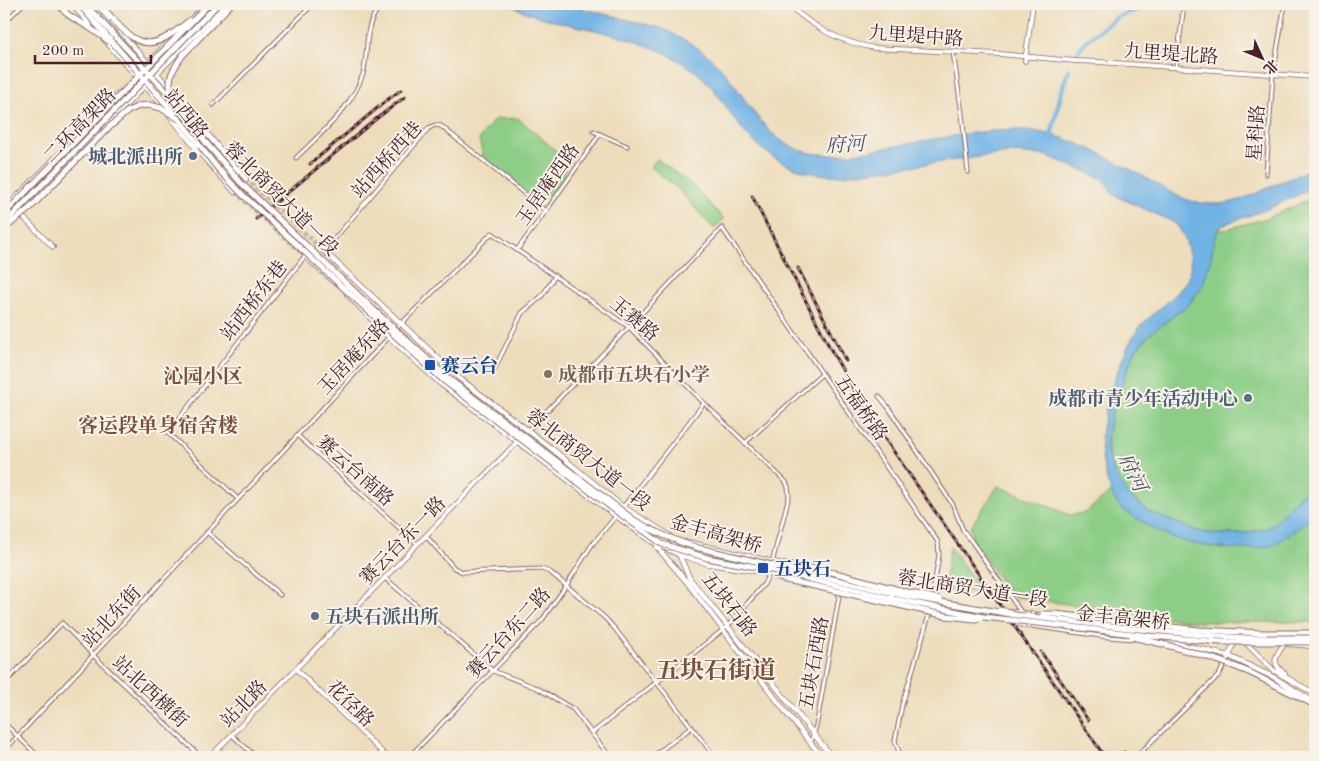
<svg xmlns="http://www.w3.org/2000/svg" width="1319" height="761" font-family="'Old Standard TT','Noto Serif SC',serif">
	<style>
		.green { fill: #8cce86; stroke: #6b7658 }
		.water { fill: #6fb3e5; stroke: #5c6988 }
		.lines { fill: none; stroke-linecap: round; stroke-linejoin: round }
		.canal { stroke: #6fb3e5; stroke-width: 4.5 }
		.secondary-tunnel { stroke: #ccb79e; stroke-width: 4.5; stroke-dasharray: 4.5 2; stroke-linecap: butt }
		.minor-casing { stroke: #83625d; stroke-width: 5 }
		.tertiary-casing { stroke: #83625d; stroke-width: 5.5 }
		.secondary-casing { stroke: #83625d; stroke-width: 6 }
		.trunk-casing { stroke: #83625d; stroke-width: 7 }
		.minor { stroke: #fff; stroke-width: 3 }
		.tertiary { stroke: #fff; stroke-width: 4 }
		.secondary { stroke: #fff; stroke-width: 4.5 }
		.trunk { stroke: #fff; stroke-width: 5 }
		.rail-casing { stroke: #4a1f2b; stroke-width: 3 }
		.rail { stroke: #f7f3e8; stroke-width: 1; stroke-dasharray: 4; stroke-linecap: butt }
		.minor-bridge-casing { stroke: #83625d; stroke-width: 5; stroke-linecap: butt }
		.trunk-bridge-casing { stroke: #83625d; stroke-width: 7; stroke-linecap: butt }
		.minor-bridge { stroke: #fff; stroke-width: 3 }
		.trunk-bridge { stroke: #fff; stroke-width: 5 }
		.service-dot { fill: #5c6f8a; stroke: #f7f3e8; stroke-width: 2 }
		.transit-dot { fill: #1a4fb4; stroke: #f7f3e8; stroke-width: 2 }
		.education-dot { fill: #8d6e63; stroke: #f7f3e8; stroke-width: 2 }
		.labels { text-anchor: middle; stroke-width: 4; stroke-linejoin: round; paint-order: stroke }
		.street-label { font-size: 19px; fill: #4a1f2b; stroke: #f7f3e8 }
		.service-label { font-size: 19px; font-weight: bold; fill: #4e5e75; stroke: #f7f3e8; text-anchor: end }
		.transit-label { font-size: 19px; font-weight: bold; fill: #164399; stroke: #f7f3e8; text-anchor: start }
		.education-label { font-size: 19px; font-weight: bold; fill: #785e54; stroke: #f7f3e8; text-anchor: start }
		.water-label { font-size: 20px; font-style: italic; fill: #57536c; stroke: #f7f3e8 }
		.neighbourhood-label { font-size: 20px; font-weight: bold; fill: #7c4f3e; stroke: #f7f3e8 }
		.district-label { font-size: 24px; font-weight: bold; fill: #7c4f3e; stroke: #f7f3e8 }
	</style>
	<rect width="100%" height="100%" fill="#f7f3e8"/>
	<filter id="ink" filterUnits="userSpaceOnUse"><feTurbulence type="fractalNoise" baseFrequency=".02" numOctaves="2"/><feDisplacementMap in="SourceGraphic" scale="10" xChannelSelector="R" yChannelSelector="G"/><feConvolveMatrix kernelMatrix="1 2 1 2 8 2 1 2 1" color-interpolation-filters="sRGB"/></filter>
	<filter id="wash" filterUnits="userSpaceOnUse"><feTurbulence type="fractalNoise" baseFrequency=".0096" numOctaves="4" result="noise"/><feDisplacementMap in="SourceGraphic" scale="20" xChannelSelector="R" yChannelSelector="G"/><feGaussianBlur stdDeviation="1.12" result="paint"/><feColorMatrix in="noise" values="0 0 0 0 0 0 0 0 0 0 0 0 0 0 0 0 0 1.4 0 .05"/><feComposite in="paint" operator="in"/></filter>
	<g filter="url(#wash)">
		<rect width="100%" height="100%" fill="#edddbb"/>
		<g class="green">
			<polygon points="518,118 561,155 565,166 565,177 550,197 538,199 528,195 483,156 479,139 495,119"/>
			<polygon points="657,159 692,185 724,219 714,229 677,188 651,167"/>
			<polygon points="1315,197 1315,477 1306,489 1286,510 1272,526 1264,529 1241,534 1215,534 1197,531 1149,512 1127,494 1114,472 1108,455 1107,438 1111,416 1128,367 1137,348 1150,334 1189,304 1215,236 1219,228 1223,230 1267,218"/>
			<polygon points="998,486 1070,515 1085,513 1111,492 1120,506 1171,537 1191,543 1224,549 1310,517 1315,511 1315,622 1198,622 1015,597 1006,589 972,540 971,526"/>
			<polygon points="950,547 985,595 943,590"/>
		</g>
		<path class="water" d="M509,4H564L661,28C681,37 701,48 717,64C744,91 759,134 797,149C828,161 869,151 901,145C937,139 973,131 1010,130C1061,128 1106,157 1150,180C1162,187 1174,195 1187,200C1194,202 1205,204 1213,204C1234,205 1252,195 1270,187C1285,180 1300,174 1315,167V187L1265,210L1227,223L1219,228L1215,236L1210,263L1202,287L1189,304L1150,334L1137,348L1128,367L1111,416L1107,438L1108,455L1114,472L1127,494L1149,512L1197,531L1215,534H1241L1264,529L1272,526L1286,510L1306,489L1315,477C1315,484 1317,506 1315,511C1312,519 1294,531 1287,536C1282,539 1277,544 1271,546C1243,553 1197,547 1171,537C1160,533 1150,527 1141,521C1134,517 1125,512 1119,506C1107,490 1100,457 1101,437C1104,407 1118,363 1133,337C1146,313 1183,298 1190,272C1191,265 1190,257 1188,250C1186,240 1182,231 1175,223L1114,195L1103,179L1045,155L1009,153L843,175C803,178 763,158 739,125C725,107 715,87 696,72C661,46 622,36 581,27C556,21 531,17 509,4Z"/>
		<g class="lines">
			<g class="canal">
				<polyline points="1076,54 1085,42 1117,17 1154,4"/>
				<polyline points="1050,140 1062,89 1069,69"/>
			</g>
		</g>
	</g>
	<g filter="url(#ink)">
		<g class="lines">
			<g class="secondary-tunnel">
				<polyline points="246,179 324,251"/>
				<polyline points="235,192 305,256"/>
			</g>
			<defs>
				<g id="minor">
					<polyline points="601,4 613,7"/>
					<polyline points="4,23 23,4"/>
					<polyline points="953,52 962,114 968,172"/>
					<polyline points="1176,67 1184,4"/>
					<polyline points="213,105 313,4"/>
					<polyline points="593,131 627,146"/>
					<path d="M296,158C321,133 352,108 363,74C367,59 366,43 369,28C371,19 376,11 381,4"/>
					<polyline points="1266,174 1273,74 1285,4"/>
					<polyline points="517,250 546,211 600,134"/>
					<polyline points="324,251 429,128 435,125 441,126 546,211"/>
					<polyline points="396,329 492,233 629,327 704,403 786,482 788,487 789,496 772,563"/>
					<polyline points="493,372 522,313 542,296 555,276"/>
					<polyline points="879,396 888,407 953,505 963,530 972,542 1023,615"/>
					<polyline points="528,430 629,327 722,228 938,542 939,555 932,599"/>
					<polyline points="298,436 417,544"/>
					<polyline points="745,443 822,374"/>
					<polyline points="238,499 168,433 305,256"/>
					<polyline points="623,507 704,403"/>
					<polyline points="207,532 280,595"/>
					<polyline points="426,536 454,568 463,572 541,569 550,572 605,618 615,629 715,757"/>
					<polyline points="385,578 493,671 537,688 573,709 610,757"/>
					<polyline points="1011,611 1043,615"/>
					<polyline points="1031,626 1108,637 1134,639"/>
					<polyline points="1158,641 1189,641"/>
					<polyline points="4,684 62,623 93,655 201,757"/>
					<polyline points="4,723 39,757"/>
					<polyline points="592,733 728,626 764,584 770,572"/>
					<polyline points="232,735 256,757"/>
					<polyline points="811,742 817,722 840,591"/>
					<polyline points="4,751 390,336"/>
					<polyline points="1124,753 1128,757"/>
					<polyline points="409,757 542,620 566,586 591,546 616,516"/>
					<polyline points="652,757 692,727"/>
					<polyline points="904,757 899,752 895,741 902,705 930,612"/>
					<polyline points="1136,757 1219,675 1229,656"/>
				</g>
				<g id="tertiary">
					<polyline points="96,4 148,63"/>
					<path d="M787,4C815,28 837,41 874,48L999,54L1075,61L1099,62L1315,77"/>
					<polyline points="1025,61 1033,4"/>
					<polyline points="4,198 53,247"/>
					<polyline points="296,669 387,757"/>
					<polyline points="210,757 518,441"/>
					<polyline points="815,757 827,752"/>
				</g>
				<g id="secondary">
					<polyline points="72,4 95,30"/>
					<polyline points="187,23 206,4"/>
					<polyline points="104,39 160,103 197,150 235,192"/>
					<polyline points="155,71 223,153 246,179"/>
					<polyline points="138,73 181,29"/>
					<polyline points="38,196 145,85 226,4"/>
					<polyline points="4,210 120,92"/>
					<polyline points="324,251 459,378 551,448 623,507 669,535"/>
					<polyline points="305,256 334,282"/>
					<polyline points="347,294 389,337 441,384 616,516 653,542 680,555 709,564 770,573 808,581"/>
					<path d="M670,538C679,551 683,565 690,579L832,757"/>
					<polyline points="687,542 791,566 826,575"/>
					<polyline points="657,547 686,581 785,711 822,757"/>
					<polyline points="913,605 947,612"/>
					<polyline points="1014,623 1031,626"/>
					<polyline points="1238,635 1273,670 1315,694"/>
					<polyline points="1171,642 1229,656 1275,678 1312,701"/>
					<path d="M1284,644C1274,658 1271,663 1285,674"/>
					<polyline points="1288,644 1315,646"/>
					<polyline points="1229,656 1235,641"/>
				</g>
				<g id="trunk">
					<path d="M60,4C64,16 80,21 90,28"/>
					<polyline points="100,4 112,18"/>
					<polyline points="183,55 231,4"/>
					<polyline points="184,114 207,144"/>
					<polyline points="179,119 200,146"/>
					<polyline points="791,566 801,566 839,574"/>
					<polyline points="770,573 785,580 810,585"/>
					<polyline points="1265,633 1315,633"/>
					<polyline points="1251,673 1315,705"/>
				</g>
			</defs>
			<use href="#minor" class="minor-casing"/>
			<use href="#tertiary" class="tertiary-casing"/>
			<use href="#secondary" class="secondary-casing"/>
			<use href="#trunk" class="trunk-casing"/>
			<use href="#minor" class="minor"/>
			<use href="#tertiary" class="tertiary"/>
			<use href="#secondary" class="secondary"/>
			<use href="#trunk" class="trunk"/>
			<defs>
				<g id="rail">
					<polyline points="310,164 387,100 401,90"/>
					<polyline points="752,196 830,348 865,410 1105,757"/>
					<polyline points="256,219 376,119 405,97"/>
					<polyline points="798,268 846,361"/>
					<polyline points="1041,652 1088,720"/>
				</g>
			</defs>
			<use href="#rail" class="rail-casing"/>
			<use href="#rail" class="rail"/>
			<defs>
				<polyline id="minor-bridge" points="999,609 1011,611"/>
				<g id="trunk-bridge">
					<polyline points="79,4 174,113"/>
					<polyline points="85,4 166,91 184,114"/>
					<path d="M112,18C142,53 155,48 189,21"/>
					<polyline points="90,28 110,42"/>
					<path d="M174,99C165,81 172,70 183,55"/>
					<path d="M207,144L241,183L373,309L449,379L634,520C656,533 675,541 699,548L906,596L1016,615L1129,628L1202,635L1247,638H1315"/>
					<polyline points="200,146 219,170 243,195 443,380 616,511 662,544 707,558 772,570 894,599 984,617 1150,636 1221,642 1315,642"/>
					<polyline points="4,214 209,4"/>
					<polyline points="4,224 218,4"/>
					<polyline points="4,229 30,208 105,131 128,111 139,106 149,105 161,108 179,119"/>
					<polyline points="839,574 907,592 939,599"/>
					<polyline points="810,585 947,616 975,619 980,618"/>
					<polyline points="1043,614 1055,614 1199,630 1265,633"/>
					<path d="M1132,637C1174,646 1211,656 1251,673"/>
				</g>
			</defs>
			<use href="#minor-bridge" class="minor-bridge-casing"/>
			<use href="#trunk-bridge" class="trunk-bridge-casing"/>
			<use href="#minor-bridge" class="minor-bridge"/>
			<use href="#trunk-bridge" class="trunk-bridge"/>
		</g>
	</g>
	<g class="service-dot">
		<circle cx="193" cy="156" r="5"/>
		<circle cx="1248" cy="398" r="5"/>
		<circle cx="315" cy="616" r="5"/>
	</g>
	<g class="transit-dot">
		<rect x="424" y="359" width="12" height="12" rx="2.5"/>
		<rect x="757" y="562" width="12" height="12" rx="2.5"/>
	</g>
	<circle class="education-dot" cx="548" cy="374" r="5"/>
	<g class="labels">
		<g class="street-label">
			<text transform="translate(916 35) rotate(4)" y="7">九里堤中路</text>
			<text transform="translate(1171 53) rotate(4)" y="7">九里堤北路</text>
			<text transform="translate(187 113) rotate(51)" y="7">站西路</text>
			<text transform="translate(79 125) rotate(-46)" y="7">二环高架路</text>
			<text transform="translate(1255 133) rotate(-86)" y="7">星科路</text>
			<text transform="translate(386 159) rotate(-48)" y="7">站西桥西巷</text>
			<text transform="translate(547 184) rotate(-55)" y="7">玉居庵西路</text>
			<text transform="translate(282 198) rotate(45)" y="7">蓉北商贸大道一段</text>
			<text transform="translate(253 300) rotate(-52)" y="7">站西桥东巷</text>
			<text transform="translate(635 318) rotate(40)" y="7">玉赛路</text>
			<text transform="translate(353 356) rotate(-47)" y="7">玉居庵东路</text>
			<text transform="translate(862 407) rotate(55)" y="7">五福桥路</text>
			<text transform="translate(589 459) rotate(38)" y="7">蓉北商贸大道一段</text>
			<text transform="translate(356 470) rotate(42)" y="7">赛云台南路</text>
			<text transform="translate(716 533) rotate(16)" y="7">金丰高架桥</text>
			<text transform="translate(402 540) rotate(-46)" y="7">赛云台东一路</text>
			<text transform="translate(973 588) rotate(9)" y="7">蓉北商贸大道一段</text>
			<text transform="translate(730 604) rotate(52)" y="7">五块石路</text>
			<text transform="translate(111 616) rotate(-47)" y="7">站北东街</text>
			<text transform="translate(1123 617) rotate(6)" y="7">金丰高架桥</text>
			<text transform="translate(508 632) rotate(-48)" y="7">赛云台东二路</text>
			<text transform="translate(813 663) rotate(-80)" y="7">五块石西路</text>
			<text transform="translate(151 691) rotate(43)" y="7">站北西横街</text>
			<text transform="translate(243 703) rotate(-46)" y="7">站北路</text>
			<text transform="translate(351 703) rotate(44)" y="7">花径路</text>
		</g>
		<g class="service-label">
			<text x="183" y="163">城北派出所</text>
			<text x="1238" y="405">成都市青少年活动中心</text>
			<text x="325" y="623" text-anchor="start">五块石派出所</text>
		</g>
		<g class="transit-label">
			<text x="441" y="372">赛云台</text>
			<text x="774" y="575">五块石</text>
		</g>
		<g class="education-label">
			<text x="558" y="381">成都市五块石小学</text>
		</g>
		<g class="water-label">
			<text transform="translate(845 144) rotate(-3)" y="7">府河</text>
			<text transform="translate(1133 472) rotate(64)" y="7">府河</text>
		</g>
		<g class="neighbourhood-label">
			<text x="203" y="383">沁园小区</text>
			<text x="158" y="432">客运段单身宿舍楼</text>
		</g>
		<g class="district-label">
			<text x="716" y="678">五块石街道</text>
		</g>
	</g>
	<rect width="1319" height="761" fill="none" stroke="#f7f3e8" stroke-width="20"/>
	<g transform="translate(1262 58) rotate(134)" stroke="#f7f3e8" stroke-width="4" paint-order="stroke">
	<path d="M0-4L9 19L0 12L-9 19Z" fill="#4a1f2b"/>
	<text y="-8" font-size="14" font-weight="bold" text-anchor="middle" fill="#4a1f2b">北</text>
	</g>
	<path d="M35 55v8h116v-8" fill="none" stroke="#4a1f2b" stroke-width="2.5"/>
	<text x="42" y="55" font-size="15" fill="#4a1f2b" stroke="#f7f3e8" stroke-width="4" paint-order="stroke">200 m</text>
</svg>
